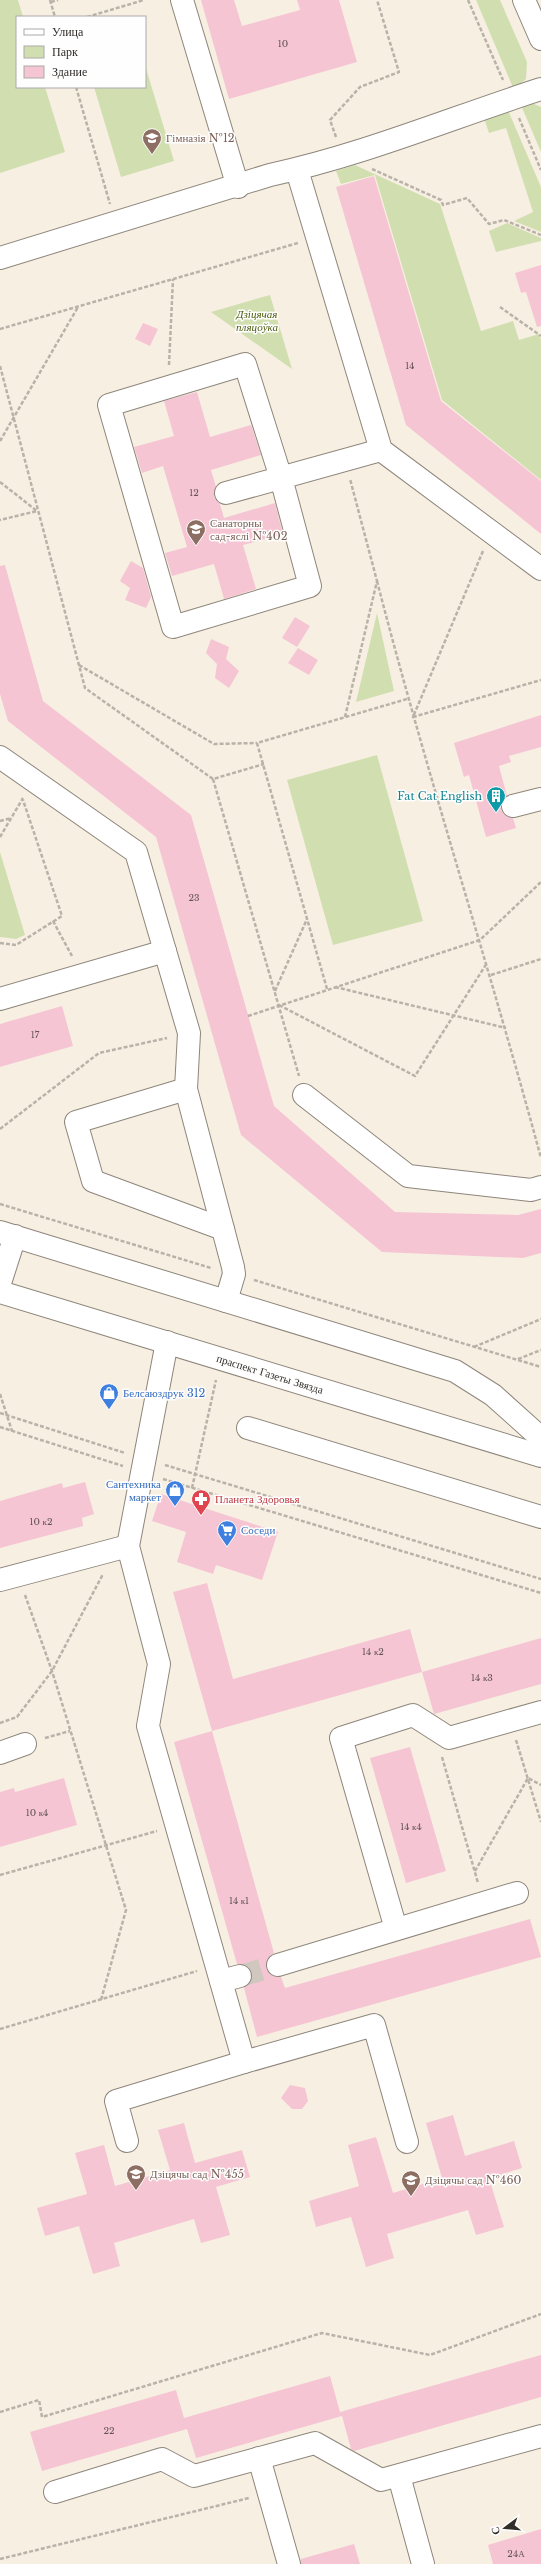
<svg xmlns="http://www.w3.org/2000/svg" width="541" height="2564" font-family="'Libre Baskerville',serif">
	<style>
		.green { fill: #d1dfb0 }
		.building { fill: #f5c5d3 }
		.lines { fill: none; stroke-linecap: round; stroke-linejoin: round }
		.minor-tunnel { stroke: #d0c8be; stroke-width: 22; stroke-dasharray: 22 11; stroke-linecap: butt }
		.minor-casing { stroke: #8e867b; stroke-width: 24 }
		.major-casing { stroke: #8e867b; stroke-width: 24 }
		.path { stroke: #b9b2a9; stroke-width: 2.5; stroke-dasharray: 4 2; stroke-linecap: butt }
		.minor { stroke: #fff; stroke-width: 22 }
		.major { stroke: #fff; stroke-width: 22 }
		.labels { text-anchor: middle; stroke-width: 3; stroke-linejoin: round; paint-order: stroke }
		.number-label { font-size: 9px; fill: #625354 }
		.education-label { font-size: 11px; fill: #785e54; stroke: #fefefe; text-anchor: start }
		.park-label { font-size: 11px; font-style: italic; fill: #4c5d0f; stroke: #fefefe }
		.culture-label { font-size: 11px; fill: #0d838f; stroke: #fefefe; text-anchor: end }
		.street-label { font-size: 11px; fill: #312d29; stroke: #fefefe }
		.shop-label { font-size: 11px; fill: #366cbe; stroke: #fefefe; text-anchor: start }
		.health-label { font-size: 11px; fill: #be3a42; stroke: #fefefe; text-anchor: start }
	</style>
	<rect width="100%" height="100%" fill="#f8efe3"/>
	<g class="green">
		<polygon points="0,0 18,0 23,17 17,17 17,87 45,87 65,152 0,173"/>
		<polygon points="476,0 500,0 527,62 526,79 514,90"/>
		<polygon points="145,65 174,161 121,177 94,87 145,87"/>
		<polygon points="520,103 532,103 541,107 541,152"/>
		<polygon points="507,108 541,187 541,232 514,221 533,212 506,128 489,133 483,115"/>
		<polygon points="355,165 440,204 481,331 513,321 519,340 539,334 541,340 541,480 442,400 375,175 341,184 336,171"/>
		<polygon points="507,223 541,238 541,241 496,252 489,231"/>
		<polygon points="270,295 292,369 211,312"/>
		<polygon points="377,613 394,691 356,702"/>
		<polygon points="377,755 423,921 333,945 287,780"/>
		<polygon points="0,852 25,935 16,939 0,937"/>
	</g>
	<g class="building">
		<polygon points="201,0 234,0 242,26 300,10 297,0 339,0 357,62 229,99"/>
		<polygon points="374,176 441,401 541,481 541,534 406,425 336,187"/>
		<polygon points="541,265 541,326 537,327 526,292 521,293 515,273"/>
		<polygon points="143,323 158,329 150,346 135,339"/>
		<polygon points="197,392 210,437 251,425 261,455 211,470 216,487 214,497 220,504 224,518 275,503 283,534 243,545 256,589 224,599 214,564 172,576 165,553 187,547 163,466 142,473 134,447 174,436 164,401"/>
		<polygon points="131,561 143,568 151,597 146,608 125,600 130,588 120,581"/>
		<polygon points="5,565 43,701 191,815 274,1106 395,1212 518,1215 541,1209 541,1253 523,1258 382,1252 241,1135 156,837 8,721 0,694 0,566"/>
		<polygon points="295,617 310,626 297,647 282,638"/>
		<polygon points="211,639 229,647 226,659 239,671 229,688 215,678 217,664 206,653"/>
		<polygon points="298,648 318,660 309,675 288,663"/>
		<polygon points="541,715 541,747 509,756 511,762 499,766 507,796 501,802 501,809 504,815 513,818 516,828 486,837 469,775 464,777 454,743"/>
		<polygon points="62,1006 73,1046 0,1067 0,1024"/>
		<polygon points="85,1482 94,1514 82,1518 83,1526 0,1548 0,1501 62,1483 63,1488"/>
		<polygon points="161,1494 278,1532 262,1580 216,1565 213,1574 177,1562 186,1532 152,1521"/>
		<polygon points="207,1583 233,1679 410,1629 422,1672 212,1731 173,1592"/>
		<polygon points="541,1638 541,1684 434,1714 422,1672"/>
		<polygon points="212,1731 274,1953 269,1957 266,1968 270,1974 281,1977 285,1988 530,1919 541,1957 257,2037 244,1988 252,1980 252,1972 244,1964 237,1964 174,1742"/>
		<polygon points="410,1747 446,1871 406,1883 370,1758"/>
		<polygon points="64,1778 77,1825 0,1847 0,1792 14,1788 15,1792"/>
		<polygon points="290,2085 305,2088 308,2101 302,2109 292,2109 281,2098"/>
		<polygon points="453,2115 465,2156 514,2141 522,2168 489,2178 504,2227 476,2235 468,2210 387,2234 394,2258 366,2267 351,2217 316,2227 309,2201 359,2186 348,2145 376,2137 393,2193 442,2178 426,2123"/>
		<polygon points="184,2123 195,2163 242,2150 250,2177 216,2187 230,2235 201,2243 194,2219 114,2243 120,2266 93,2274 79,2226 45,2236 37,2208 87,2194 75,2153 104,2145 115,2186 170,2170 158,2130"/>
		<polygon points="541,2355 541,2397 354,2451 351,2449 342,2416 196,2458 187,2429 42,2471 30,2432 176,2390 184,2418 330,2376 340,2412"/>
		<polygon points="541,2529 541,2564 493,2564 488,2545"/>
		<polygon points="354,2544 360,2564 301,2564 301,2559"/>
	</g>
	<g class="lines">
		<polyline class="minor-tunnel" points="240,1976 278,1965"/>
		<defs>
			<g id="minor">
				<polyline points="182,0 238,187"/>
				<polyline points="297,170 381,450 541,569"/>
				<path d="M0,258L270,175C363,155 451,118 541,89"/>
				<polygon points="245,364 281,478 310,586 173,627 109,405"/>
				<polyline points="226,493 381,450"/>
				<polyline points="0,757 136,852 189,1033 186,1089 233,1267 234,1274 226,1301"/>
				<polyline points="513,806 541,799"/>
				<polyline points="0,999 165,951"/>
				<polyline points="186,1089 76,1122 93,1181 223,1229"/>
				<polyline points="304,1095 408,1176 531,1190 541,1187"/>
				<polyline points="0,1232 455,1371 493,1395 541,1438"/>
				<polyline points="0,1283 15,1236"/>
				<polyline points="167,1342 128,1546 159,1664 148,1726 244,2062 374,2025 407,2142"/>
				<polyline points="248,1428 541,1517"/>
				<polyline points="0,1580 128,1546"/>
				<polyline points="0,1753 25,1744"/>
				<polyline points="396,1929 341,1738 413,1715 449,1738 541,1712"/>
				<polyline points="278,1965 517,1893"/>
				<polyline points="221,1981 240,1976"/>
				<polyline points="127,2141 116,2101 244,2062"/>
				<polyline points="259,2458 289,2564"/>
				<polyline points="399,2476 423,2564"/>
				<polyline points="55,2492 162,2459 194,2476 315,2443 381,2480 541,2436"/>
			</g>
			<g id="major">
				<polyline points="524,0 541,39"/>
				<polyline points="0,1292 541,1456"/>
			</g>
		</defs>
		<use href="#minor" class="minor-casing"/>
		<use href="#major" class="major-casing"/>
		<g class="path">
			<polyline points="50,0 55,17"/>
			<polyline points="468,0 503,80"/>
			<polyline points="51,2 58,0"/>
			<polyline points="87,17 144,0"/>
			<polyline points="76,87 110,204"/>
			<polyline points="519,118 541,170"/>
			<polyline points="336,137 330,120 360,87 399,72 377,0"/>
			<polyline points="372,169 441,200 443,205 467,198 489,224 504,220 541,235"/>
			<polyline points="500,307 541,336"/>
			<polyline points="0,329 298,243"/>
			<polyline points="169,365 173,279"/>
			<polyline points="0,366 85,688 213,779 264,764"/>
			<polyline points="0,441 78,307"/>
			<polyline points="0,482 37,511 0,520"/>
			<polyline points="483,551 413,717 541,680"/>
			<path d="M377,581C427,775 489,965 541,1158"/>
			<polyline points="79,665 214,744 257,743"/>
			<polyline points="345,717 377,581 350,479"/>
			<polyline points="213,779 299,1076"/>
			<polyline points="0,821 11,818"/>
			<polyline points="0,837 23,798"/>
			<polyline points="53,921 72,956"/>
			<polyline points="0,943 16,945 62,916 23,800"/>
			<polyline points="491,975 541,959"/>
			<polyline points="335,987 506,1028"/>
			<polyline points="327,989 257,743 407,699"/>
			<polyline points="275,991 307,919"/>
			<polyline points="279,1005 415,1076 487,963"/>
			<polyline points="248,1016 480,940 541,882"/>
			<polyline points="0,1129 99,1053 167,1038"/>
			<polyline points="0,1204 211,1268"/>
			<polyline points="254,1280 541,1367"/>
			<polyline points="474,1347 541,1319"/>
			<polyline points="518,1359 541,1350"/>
			<polyline points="0,1394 12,1431"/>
			<polyline points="0,1413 125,1453"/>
			<polyline points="0,1427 123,1466"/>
			<polyline points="165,1465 541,1579"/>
			<polyline points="163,1479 541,1593"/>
			<polyline points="192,1488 216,1380"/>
			<polyline points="25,1595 52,1671 126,1910 101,2000"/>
			<polyline points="0,1723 17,1717 52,1671 103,1574"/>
			<polyline points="45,1738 70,1731"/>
			<polyline points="516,1740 541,1822"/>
			<polyline points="442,1757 478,1883"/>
			<polyline points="475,1871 528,1778 541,1785"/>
			<polyline points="0,1875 157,1831"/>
			<polyline points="0,2029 197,1971"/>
			<polyline points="0,2412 39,2400 42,2417 322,2333 430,2355 541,2314"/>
			<polyline points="0,2559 249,2498"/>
		</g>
		<use href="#minor" class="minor"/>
		<use href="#major" class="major"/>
	</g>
	<defs>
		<symbol id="school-pin" viewBox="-11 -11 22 30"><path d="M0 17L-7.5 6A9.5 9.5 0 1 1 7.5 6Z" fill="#8d6e63" stroke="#fefefe"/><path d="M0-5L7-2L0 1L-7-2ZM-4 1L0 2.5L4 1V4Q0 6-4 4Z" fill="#fff"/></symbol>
		<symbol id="building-pin" viewBox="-11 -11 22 30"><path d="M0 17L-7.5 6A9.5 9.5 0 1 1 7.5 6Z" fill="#0f9aa8" stroke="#fefefe"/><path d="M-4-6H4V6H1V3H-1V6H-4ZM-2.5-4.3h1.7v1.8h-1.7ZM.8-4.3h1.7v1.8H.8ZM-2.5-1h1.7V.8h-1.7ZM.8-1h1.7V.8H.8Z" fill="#fff"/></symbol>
		<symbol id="shop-pin" viewBox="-11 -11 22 30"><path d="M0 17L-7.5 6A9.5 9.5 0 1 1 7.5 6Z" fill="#3f7fe0" stroke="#fefefe"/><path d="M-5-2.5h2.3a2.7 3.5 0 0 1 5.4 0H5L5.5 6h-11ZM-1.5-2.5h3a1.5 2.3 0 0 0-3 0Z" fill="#fff"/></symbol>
		<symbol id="pharmacy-pin" viewBox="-11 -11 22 30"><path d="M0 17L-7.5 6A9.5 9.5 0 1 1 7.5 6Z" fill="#e0444e" stroke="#fefefe"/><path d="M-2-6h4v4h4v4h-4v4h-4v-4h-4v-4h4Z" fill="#fff"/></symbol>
		<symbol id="supermarket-pin" viewBox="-11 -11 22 30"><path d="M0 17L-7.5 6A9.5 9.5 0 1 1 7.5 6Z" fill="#3f7fe0" stroke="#fefefe"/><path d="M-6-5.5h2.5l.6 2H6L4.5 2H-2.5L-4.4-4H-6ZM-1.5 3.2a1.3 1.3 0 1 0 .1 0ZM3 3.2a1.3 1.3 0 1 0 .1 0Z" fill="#fff"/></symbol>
	</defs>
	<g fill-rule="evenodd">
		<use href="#school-pin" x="141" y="127" width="22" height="30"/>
		<use href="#school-pin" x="185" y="518" width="22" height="30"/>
		<use href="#building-pin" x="485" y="785" width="22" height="30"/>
		<use href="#shop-pin" x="98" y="1382" width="22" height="30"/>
		<use href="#shop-pin" x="164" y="1479" width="22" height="30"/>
		<use href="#pharmacy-pin" x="190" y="1488" width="22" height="30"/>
		<use href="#supermarket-pin" x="216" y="1519" width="22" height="30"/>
		<use href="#school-pin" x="125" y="2163" width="22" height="30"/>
		<use href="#school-pin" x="400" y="2169" width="22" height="30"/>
	</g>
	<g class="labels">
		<g class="number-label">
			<text x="283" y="47">10</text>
			<text x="410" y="369">14</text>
			<text x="194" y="496">12</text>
			<text x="194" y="901">23</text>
			<text x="35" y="1038">17</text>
			<text x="41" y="1525">10 к2</text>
			<text x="373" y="1655">14 к2</text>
			<text x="482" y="1681">14 к3</text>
			<text x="37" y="1816">10 к4</text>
			<text x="411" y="1830">14 к4</text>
			<text x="239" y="1904">14 к1</text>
			<text x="109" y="2434">22</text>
			<text x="516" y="2557">24А</text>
		</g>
		<g class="education-label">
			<text x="166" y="142">Гімназія №12</text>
			<text x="210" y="527">Санаторны<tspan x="210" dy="13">сад-яслі №402</tspan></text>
			<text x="150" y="2178">Дзіцячы сад №455</text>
			<text x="425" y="2184">Дзіцячы сад №460</text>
		</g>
		<g class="park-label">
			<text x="257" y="318">Дзіцячая<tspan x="257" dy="13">пляцоўка</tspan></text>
		</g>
		<g class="culture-label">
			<text x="482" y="800">Fat Cat English</text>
		</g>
		<g class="street-label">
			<text transform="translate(270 1374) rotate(17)" y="4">праспект Газеты Звязда</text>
		</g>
		<g class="shop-label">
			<text x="123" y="1397">Белсаюздрук 312</text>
			<text x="161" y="1488" text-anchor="end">Сантехника<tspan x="161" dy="13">маркет</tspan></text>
			<text x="241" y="1534">Соседи</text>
		</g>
		<g class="health-label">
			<text x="215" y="1503">Планета Здоровья</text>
		</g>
	</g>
	<rect x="16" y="16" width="130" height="72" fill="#fefefe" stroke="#acaaa9"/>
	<rect x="24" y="29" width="20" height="6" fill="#ffffff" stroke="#acaaa9"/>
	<text x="52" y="36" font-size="12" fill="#312d29">Улица</text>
	<rect x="24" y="46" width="20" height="12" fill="#d1dfb0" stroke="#acaaa9"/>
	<text x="52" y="56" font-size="12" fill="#312d29">Парк</text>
	<rect x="24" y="66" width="20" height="12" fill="#f5c5d3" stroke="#acaaa9"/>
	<text x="52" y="76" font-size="12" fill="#312d29">Здание</text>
	<g transform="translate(505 2528) rotate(254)" stroke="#fefefe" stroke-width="3" paint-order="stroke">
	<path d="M0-3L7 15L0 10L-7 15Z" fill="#312d29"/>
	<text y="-6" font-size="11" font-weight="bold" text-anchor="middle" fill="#312d29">С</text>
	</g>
</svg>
